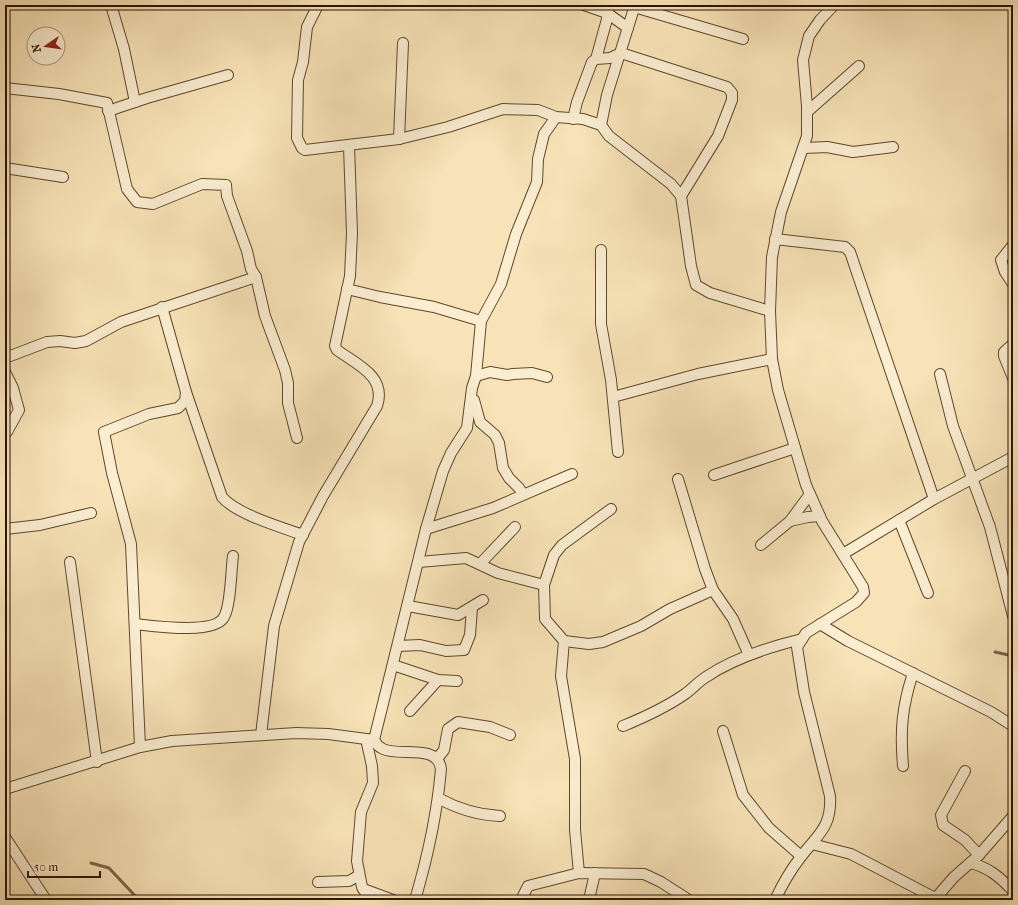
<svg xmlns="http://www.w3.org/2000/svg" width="1018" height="905" font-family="'IM FELL French Canon',serif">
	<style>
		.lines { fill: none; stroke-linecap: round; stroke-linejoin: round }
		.stream { stroke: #7c6549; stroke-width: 3 }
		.minor-casing { stroke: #5f472f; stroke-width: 12 }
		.minor { stroke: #faedd0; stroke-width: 10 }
	</style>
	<rect width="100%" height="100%" fill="#f7e3b7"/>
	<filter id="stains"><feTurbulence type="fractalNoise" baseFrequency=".005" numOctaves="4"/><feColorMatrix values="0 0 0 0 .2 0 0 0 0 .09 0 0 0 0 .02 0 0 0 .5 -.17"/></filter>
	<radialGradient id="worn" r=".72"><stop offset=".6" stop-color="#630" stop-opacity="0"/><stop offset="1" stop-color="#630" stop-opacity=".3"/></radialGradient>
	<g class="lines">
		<g class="stream">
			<polyline points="995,652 1013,656"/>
			<polyline points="91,863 109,868 139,900"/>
		</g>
		<defs>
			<g id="minor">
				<polyline points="111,5 124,49 135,102"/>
				<polyline points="584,5 607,13 610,5"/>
				<polyline points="635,5 607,95 601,125 609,136 671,184 681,196 691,266 696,285 710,293 770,311"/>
				<polyline points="634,7 743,39"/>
				<polyline points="316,9 307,27 303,62 298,80 297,138 302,148 305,150 399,139 448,127 503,109 538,110 556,117 583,119 601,125"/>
				<polyline points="596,59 607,19 607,13 628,28"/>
				<polyline points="5,88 59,94 107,103 127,189 137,202 153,204 202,184 226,185 227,196 247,251 251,269 256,277 265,316 285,370 288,383 288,403 297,438"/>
				<polyline points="108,111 147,98 228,75"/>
				<polyline points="807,112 859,66"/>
				<polyline points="573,119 577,102 592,62 596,59 610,58 621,53 727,87 732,93 732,100 718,136 681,196"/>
				<polyline points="399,139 403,43"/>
				<polyline points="804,148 827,147 853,152 893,147"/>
				<polyline points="5,168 63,177"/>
				<polyline points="775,239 845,247 850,252 934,499"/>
				<polyline points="1013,245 1001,260 1005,272 1013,284"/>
				<polyline points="601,250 601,324 611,380 618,452"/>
				<polyline points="347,289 380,297 434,307 481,321"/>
				<path d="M162,307L186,392L222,497C236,514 281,527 303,535"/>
				<polyline points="1013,344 1004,352 1004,356 1013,378"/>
				<polyline points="5,358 47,342 60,341 75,343 86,341 121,322 256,277"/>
				<polyline points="5,372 13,388 19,410 7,432 5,432"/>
				<polyline points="940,374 953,426 990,527 1013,616"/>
				<polyline points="476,376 490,372 507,375 513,374 532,373 547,377"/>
				<polyline points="613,397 698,374 772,359"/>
				<polyline points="474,400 480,422 495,435 499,443 503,468 509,478 519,488 523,494"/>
				<polyline points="714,475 795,448"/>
				<polyline points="678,479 705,569 713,590 733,619 749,655"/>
				<polyline points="899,520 928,593"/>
				<polyline points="790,521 808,517 820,516"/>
				<polyline points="5,529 40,525 91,513"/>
				<polyline points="426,529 493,508 572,474"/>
				<polyline points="761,545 790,521 810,494"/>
				<polyline points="843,554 934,499 1013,457"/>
				<polyline points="70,562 97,762"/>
				<polyline points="419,562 466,558 498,573 544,585"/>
				<polyline points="480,564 515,527"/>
				<polyline points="408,606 458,615 483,600"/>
				<path d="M135,624C154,626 215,635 224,617C231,605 231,570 233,556"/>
				<polyline points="820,624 848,641 991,712 1013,726"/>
				<polyline points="564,641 589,644 603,642 641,626 670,609 713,590"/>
				<polyline points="398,646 420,645 446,651 464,650 470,635 472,608"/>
				<polyline points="393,665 438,680 457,681"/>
				<polyline points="410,711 438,680"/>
				<path d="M623,726C645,717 665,708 685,694C692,689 698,682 706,677C734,658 769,647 802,639"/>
				<polyline points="723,731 743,795 769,828 801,856"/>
				<path d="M261,735L274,626L299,542L323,496L377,406C387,376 356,364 337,350L335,346L350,276L352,233L349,146"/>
				<polyline points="366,739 372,766 373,783 361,812 357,861 362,887 370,900"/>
				<polyline points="374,740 426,529 443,471 451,453 467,428 472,388 476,376 481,321 501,284 516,234 537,182 538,159 544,134 556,117"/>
				<polyline points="140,747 131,544 112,473 104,432 149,414 178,408 185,401 186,392"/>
				<polyline points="437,759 444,750 448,729 458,722 490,727 510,735"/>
				<path d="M903,766C900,730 902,707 913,673"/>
				<polyline points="965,771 941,815 943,825 965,840 979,855"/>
				<path d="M5,789L140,747L172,741L296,733L328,734L374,740C376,744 379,747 383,749C399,757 438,743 441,769C437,815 428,856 415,900"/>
				<path d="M438,798C458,809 478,815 500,816"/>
				<polyline points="5,837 46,900"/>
				<polyline points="812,844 851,854 935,898"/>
				<path d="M970,863C988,867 1000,877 1013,891"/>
				<polyline points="579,873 575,830 575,759 561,676 564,641 545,619 544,585 554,555 562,545 611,509"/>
				<polyline points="318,882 349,881 358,876"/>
				<polyline points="363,889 393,900"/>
				<polyline points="523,900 523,896 528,886 579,873 644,874 661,882 689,900"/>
				<polyline points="589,900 595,873"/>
				<path d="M775,900C782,885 790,871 800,858C817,835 832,828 830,796L804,692L797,647L806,633L856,602L864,593L863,587L822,521L806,485L778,390L772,359L770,311L772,257L781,212L807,136V106L803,60L809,36L820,20L834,5"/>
				<polyline points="934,900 954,877 979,855 1013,816"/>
			</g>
		</defs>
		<use href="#minor" class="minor-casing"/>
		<use href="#minor" class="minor"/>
	</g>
	<rect width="1018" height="905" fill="none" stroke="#f7e3b7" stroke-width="20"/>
	<rect x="6" y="6" width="1006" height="893" fill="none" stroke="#2c1302" stroke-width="2"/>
	<rect x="10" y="10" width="998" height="885" fill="none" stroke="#2c1302"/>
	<g transform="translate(46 46) rotate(257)"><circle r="19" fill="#faedd0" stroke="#a8967e"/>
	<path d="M0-3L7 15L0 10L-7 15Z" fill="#8f2418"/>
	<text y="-6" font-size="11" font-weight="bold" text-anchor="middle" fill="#2c1302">N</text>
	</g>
	<path d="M28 871v6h72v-6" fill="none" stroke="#2c1302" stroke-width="2"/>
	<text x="34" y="871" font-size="12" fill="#2c1302" stroke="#faedd0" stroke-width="3" paint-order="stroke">50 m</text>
	<rect width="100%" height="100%" filter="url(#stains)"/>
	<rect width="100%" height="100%" fill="url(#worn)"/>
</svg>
